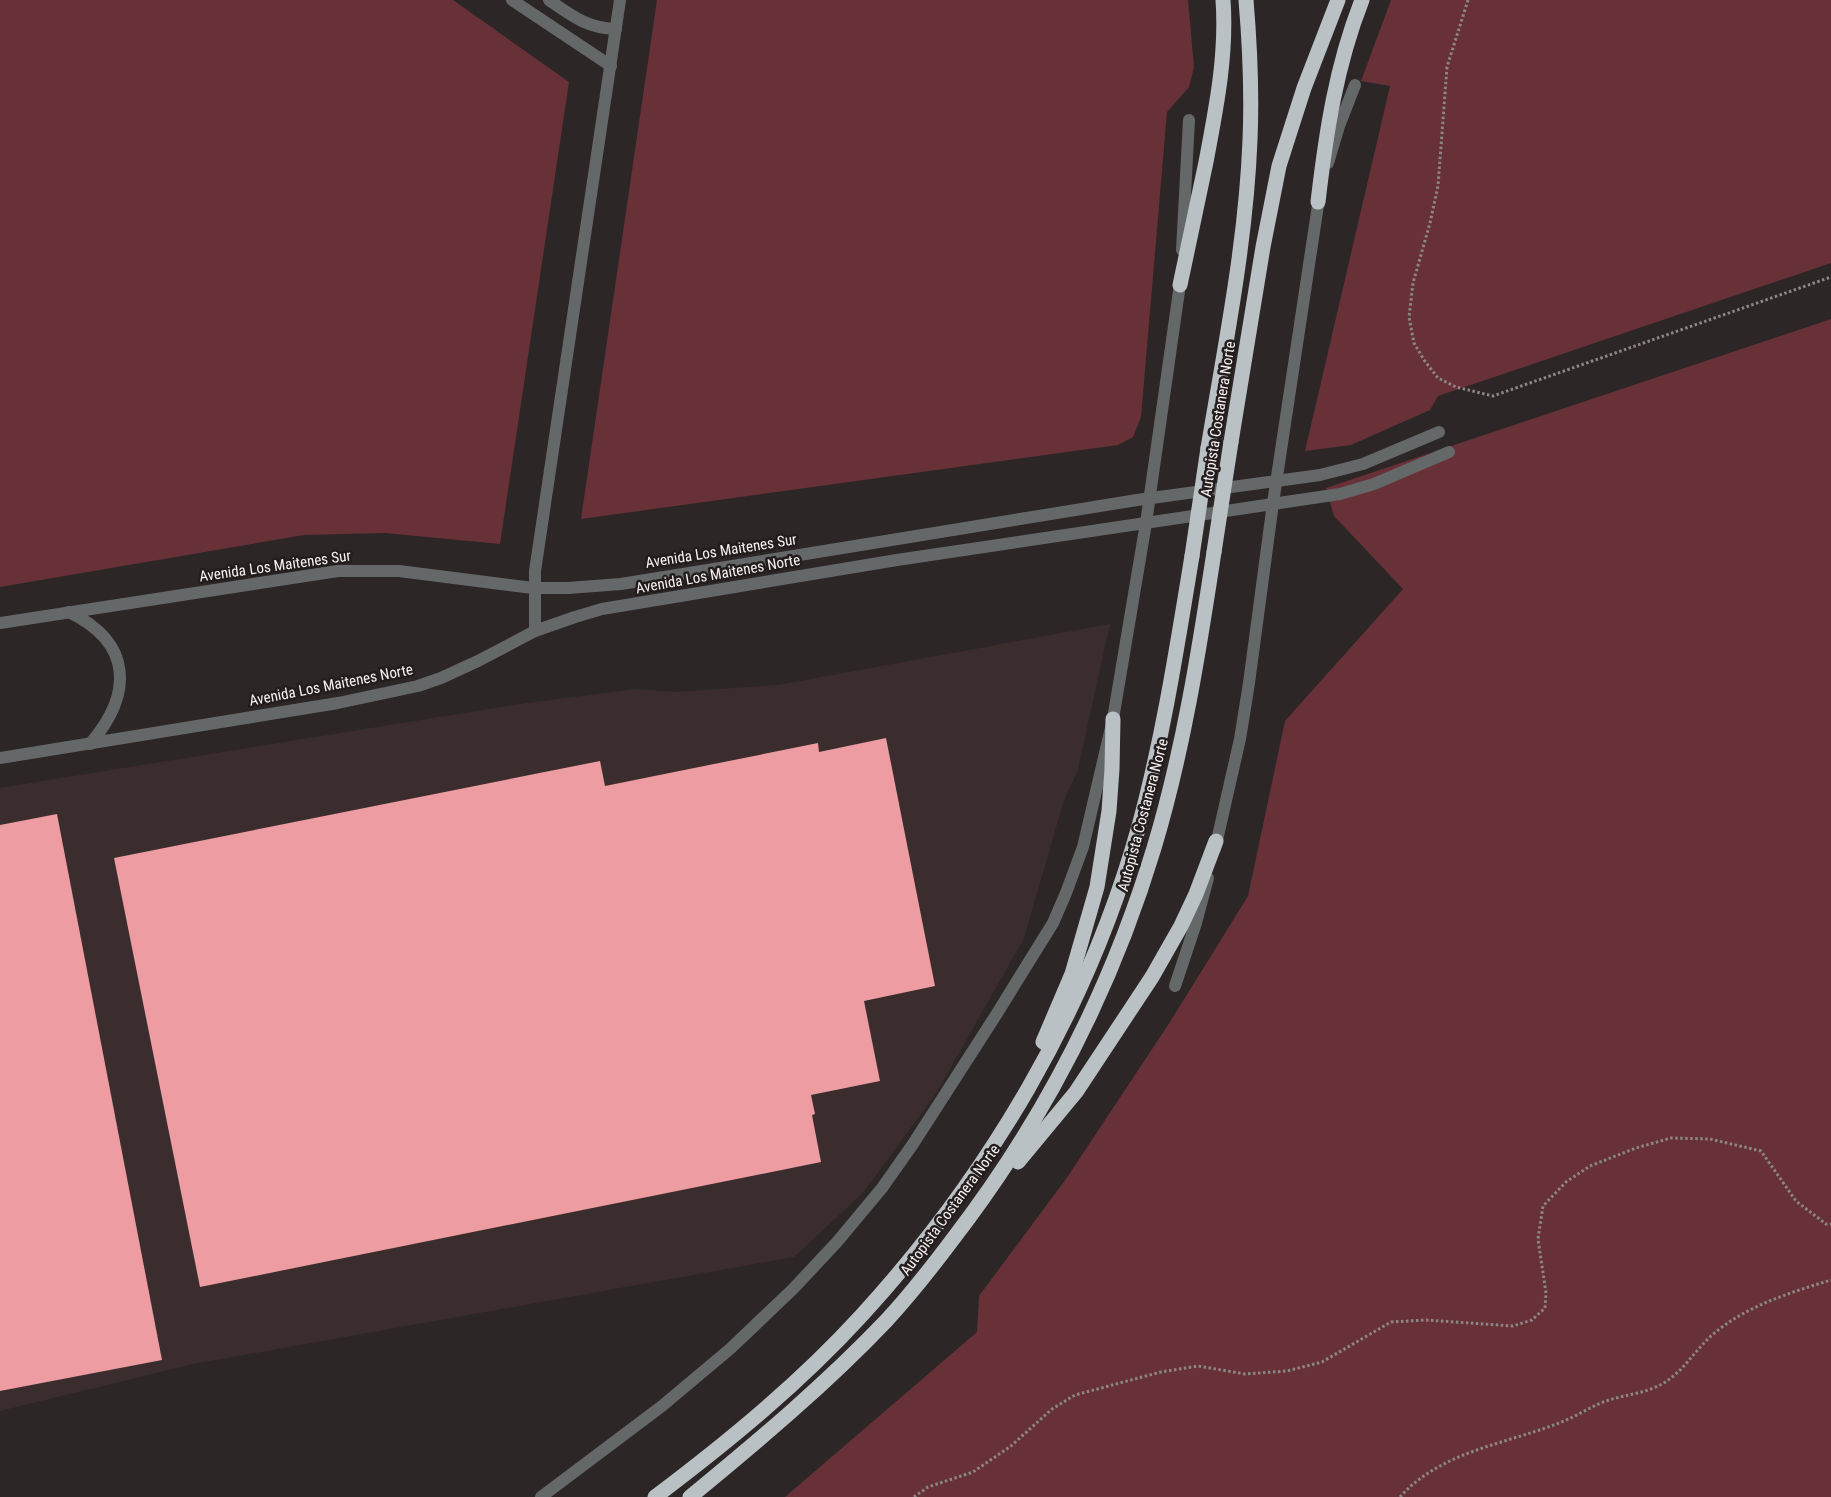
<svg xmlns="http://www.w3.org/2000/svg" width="1831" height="1497" font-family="'Roboto Condensed',sans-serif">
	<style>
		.built { fill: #3b2d2d }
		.green { fill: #673137 }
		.building { fill: #ed9ca2 }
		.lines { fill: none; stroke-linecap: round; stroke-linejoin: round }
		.path { stroke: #8c8686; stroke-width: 3; stroke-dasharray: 2.5 2.5; stroke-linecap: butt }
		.minor { stroke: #656869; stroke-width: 12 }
		.highway { stroke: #b9c1c4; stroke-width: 15 }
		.highway-bridge { stroke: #b9c1c4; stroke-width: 15 }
		.labels { text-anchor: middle; stroke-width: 5; stroke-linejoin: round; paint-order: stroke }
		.street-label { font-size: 15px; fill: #f8f3f3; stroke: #231d1d }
	</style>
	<rect width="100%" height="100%" fill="#2d2626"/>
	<polygon class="built" points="1110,624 1077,773 1064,800 1024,938 937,1092 863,1193 794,1257 193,1364 0,1411 0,788 520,704 636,689 675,692 778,685"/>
	<g class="green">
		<polygon points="0,0 453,0 569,82 500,544 385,533 304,535 0,587"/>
		<polygon points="657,0 1188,0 1194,67 1189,87 1167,112 1141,417 1133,437 1118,445 581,519"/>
		<polygon points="1391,0 1831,0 1831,263 1438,396 1430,410 1351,445 1305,451 1390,86 1361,81"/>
		<polygon points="1831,319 1831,1497 785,1497 977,1332 979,1296 1066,1179 1170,1022 1248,896 1285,721 1403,589 1334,516 1326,488"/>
	</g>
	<g class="building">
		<polygon points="886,738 935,986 864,1001 880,1081 811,1095 815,1114 812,1115 821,1162 200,1287 114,858 600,761 605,786 818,743 819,752"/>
		<polygon points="57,814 162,1360 0,1391 0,825"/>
	</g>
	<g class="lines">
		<g class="path">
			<polyline points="1468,0 1447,67 1438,186 1430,223 1413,283 1409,317 1414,343 1424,360 1438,378 1456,387 1493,396 1831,277"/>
			<polyline points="914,1497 928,1487 973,1472 1011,1446 1052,1409 1075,1395 1161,1372 1198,1366 1245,1374 1287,1371 1322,1362 1391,1322 1426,1320 1513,1326 1532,1320 1545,1308 1546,1293 1538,1239 1543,1206 1566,1182 1590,1166 1636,1148 1671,1138 1710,1139 1761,1151 1796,1201 1826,1224 1831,1224"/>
			<path d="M1400,1497C1442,1450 1508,1444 1564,1421C1579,1415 1593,1405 1609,1400C1625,1395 1645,1393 1660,1385C1684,1373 1695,1348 1717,1331C1749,1305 1792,1292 1831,1280"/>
		</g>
		<g class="minor">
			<polyline points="512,0 611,66"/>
			<path d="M549,0C572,16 587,28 616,29"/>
			<polyline points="1328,163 1339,126 1355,85"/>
			<polyline points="1182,250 1189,120"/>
			<path d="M69,612C133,643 133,694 90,744"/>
			<polyline points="0,623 338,571 399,571 533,588 568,588 621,584 1137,500 1320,475 1363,464 1439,432"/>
			<polyline points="535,631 535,571 620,0"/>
			<polyline points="0,758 338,703 418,686 441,678 478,661 535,631 575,617 602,609 897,560 1340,494 1374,484 1449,452"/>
			<polyline points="1215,849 1240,739 1249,683 1273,503 1320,192"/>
			<polyline points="1175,986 1196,923 1208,878"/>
			<polyline points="541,1497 662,1406 730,1349 793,1289 837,1242 882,1188 913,1144 996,1015 1053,923 1066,893 1083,847 1113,719 1146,523 1181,277"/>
		</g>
		<g class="highway">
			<path d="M1318,202C1326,133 1336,66 1362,0"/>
			<path d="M1180,285C1189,244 1197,203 1206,162C1216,109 1227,55 1223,0"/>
			<polyline points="1231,442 1263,247 1279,166 1304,88 1338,0"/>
			<path d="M1208,448C1225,346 1246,243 1250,140C1252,93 1250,47 1246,0"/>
			<polyline points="1043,1042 1072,974 1097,887 1109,811 1112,769 1113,719"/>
			<polyline points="1018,1162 1076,1092 1152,977 1181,926 1196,894 1216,841"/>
			<path d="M655,1497C728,1442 800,1383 862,1315C989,1176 1088,1009 1139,826C1163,738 1177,647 1192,556"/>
			<path d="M690,1497C758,1441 825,1385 886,1321C910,1295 932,1267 953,1239C1043,1122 1111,990 1154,848C1183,752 1199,651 1214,552"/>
		</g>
		<g class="highway-bridge">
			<polyline points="1214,552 1231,442"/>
			<polyline points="1192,556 1208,448"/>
		</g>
	</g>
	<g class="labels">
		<g class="street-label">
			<text transform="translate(1218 419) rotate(-81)" y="5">Autopista Costanera Norte</text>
			<text transform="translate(721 551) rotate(-9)" y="5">Avenida Los Maitenes Sur</text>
			<text transform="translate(275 566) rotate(-8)" y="5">Avenida Los Maitenes Sur</text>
			<text transform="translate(718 574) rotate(-10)" y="5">Avenida Los Maitenes Norte</text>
			<text transform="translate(331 685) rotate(-11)" y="5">Avenida Los Maitenes Norte</text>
			<text transform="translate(1143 815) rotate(-75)" y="5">Autopista Costanera Norte</text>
			<text transform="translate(950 1210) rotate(-54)" y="5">Autopista Costanera Norte</text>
		</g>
	</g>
</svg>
